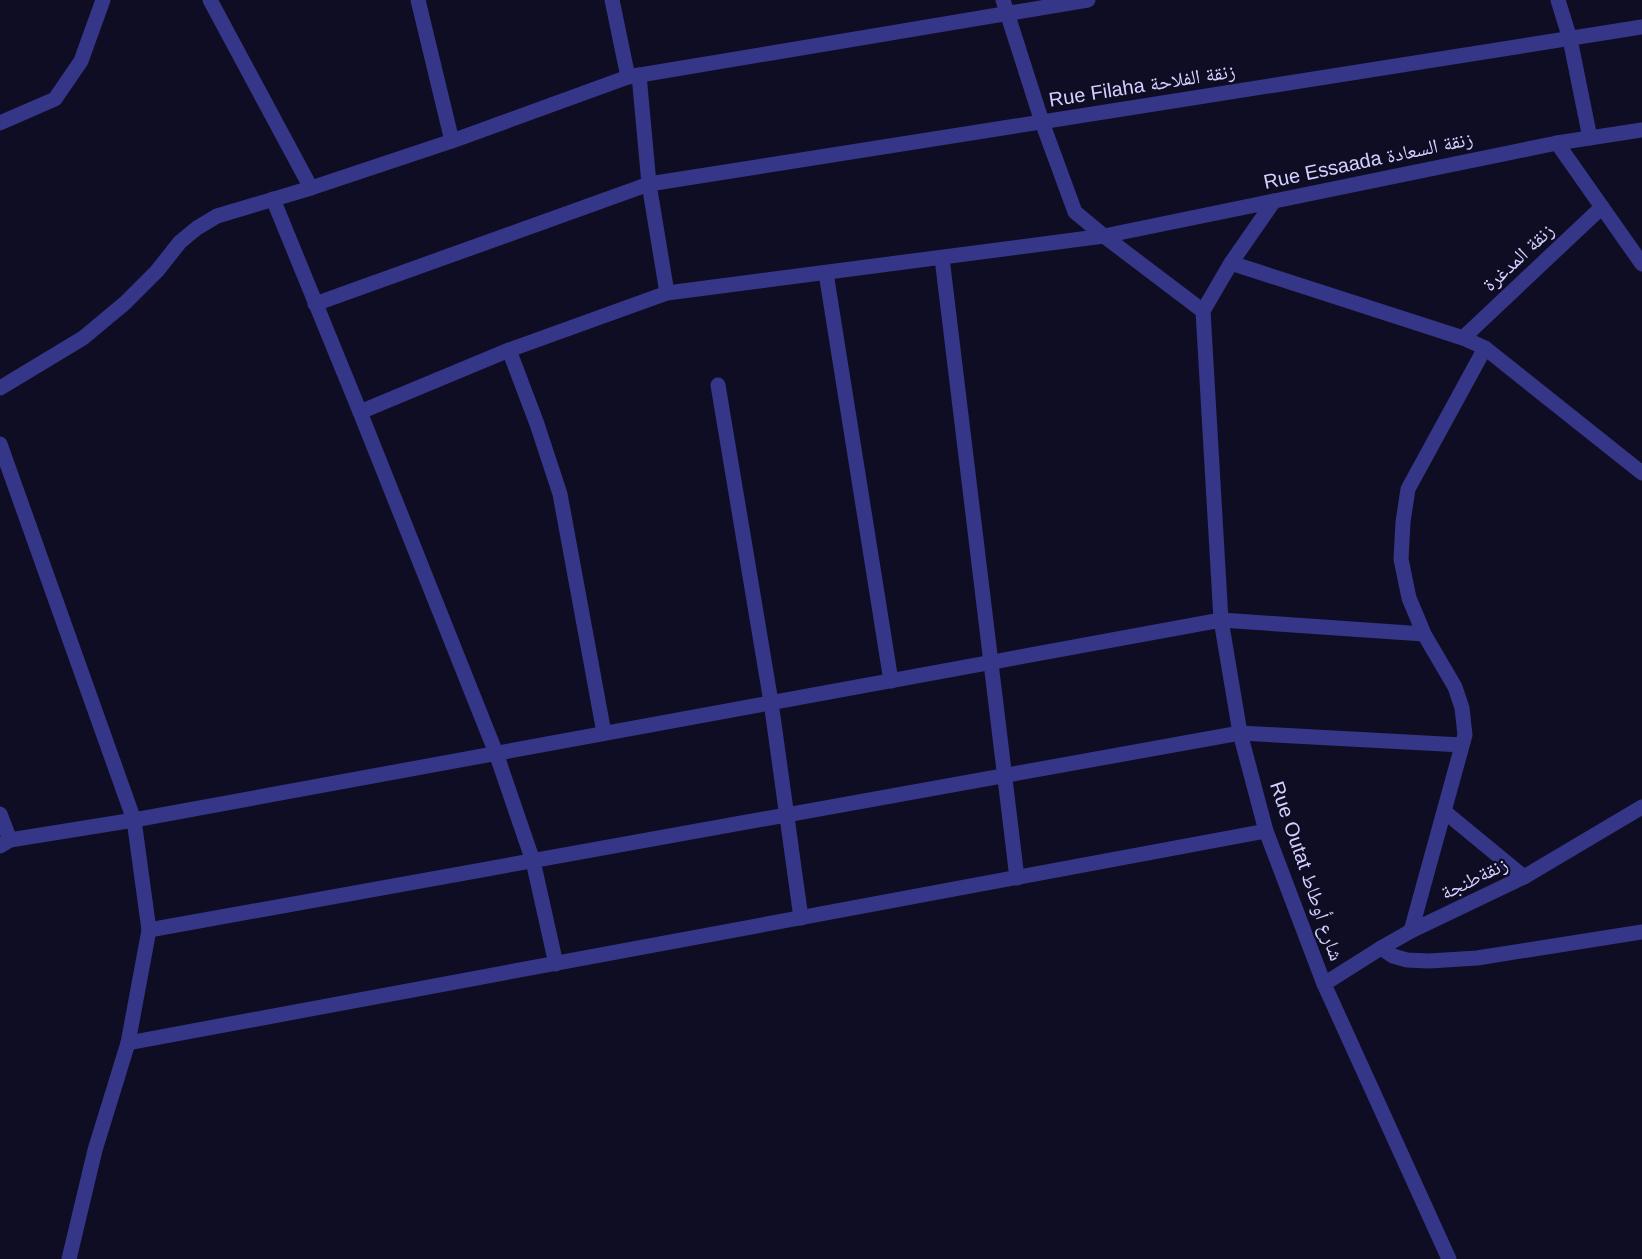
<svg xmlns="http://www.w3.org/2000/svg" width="1642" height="1259" font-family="Helvetica,'Noto Naskh Arabic',sans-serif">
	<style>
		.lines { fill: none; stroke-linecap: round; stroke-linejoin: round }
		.minor { stroke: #353687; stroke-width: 15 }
		.labels { text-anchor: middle; stroke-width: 4.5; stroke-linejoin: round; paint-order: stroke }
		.street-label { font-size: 20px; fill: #d3d0ff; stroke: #0f0d24 }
	</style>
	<rect width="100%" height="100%" fill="#0f0d24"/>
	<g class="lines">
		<g class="minor">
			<polyline points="210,0 311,188"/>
			<polyline points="418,0 452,141"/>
			<polyline points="612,0 628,77"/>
			<polyline points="1003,0 1042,122 1075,212 1104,236 1203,311 1221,620 1240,733 1266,831 1324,984 1449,1259"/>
			<polyline points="1558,0 1570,39 1590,138"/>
			<polyline points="639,75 649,184 667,293"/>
			<polyline points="0,123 55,99 81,61 103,0"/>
			<polyline points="1557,143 1642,264"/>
			<polyline points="273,199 360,412 496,753 533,861 556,964"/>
			<polyline points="942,258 1017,878"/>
			<polyline points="1231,263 1463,338 1485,348 1642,473"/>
			<polyline points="826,273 891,681"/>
			<polyline points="315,304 649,184 1642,27"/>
			<polyline points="1203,311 1231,263 1274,201"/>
			<polyline points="1463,338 1602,207"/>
			<polyline points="509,350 537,424 560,494 604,733"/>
			<polyline points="718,385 771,702 801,918"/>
			<polyline points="0,388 83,338 125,303 157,271 180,242 197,228 217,216 311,188 452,141 628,77 1088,0"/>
			<polyline points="360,412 509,350 667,293 1104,236 1557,143 1642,130"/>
			<polyline points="0,444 134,820 149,930 128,1043 95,1150 69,1259"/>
			<polyline points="1445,812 1524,877"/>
			<polyline points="0,814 10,840"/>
			<polyline points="0,846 10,840 134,820 1221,620 1424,634"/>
			<polyline points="149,930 1240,733 1462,745"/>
			<polyline points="1411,931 1465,735 1462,708 1455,687 1424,634 1409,598 1401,559 1403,522 1408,489 1485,348"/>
			<polyline points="1381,948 1393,956 1407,960 1429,961 1477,958 1642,932"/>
			<polyline points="1324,984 1381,948 1411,931 1524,877 1642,807"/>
			<polyline points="128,1043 1266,831"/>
		</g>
	</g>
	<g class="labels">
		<g class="street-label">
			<text transform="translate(1142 85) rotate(-9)" y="7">Rue Filaha زنقة الفلاحة</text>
			<text transform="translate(1368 160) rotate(-12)" y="7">Rue Essaada زنقة السعادة</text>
			<text transform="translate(1518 257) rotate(-43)" y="7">زنقة المدغرة</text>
			<text transform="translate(1307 871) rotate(71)" y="7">Rue Outat شارع أوطاط</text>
			<text transform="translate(1474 878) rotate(-26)" y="7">زنقةطنجة</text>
		</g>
	</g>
</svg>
